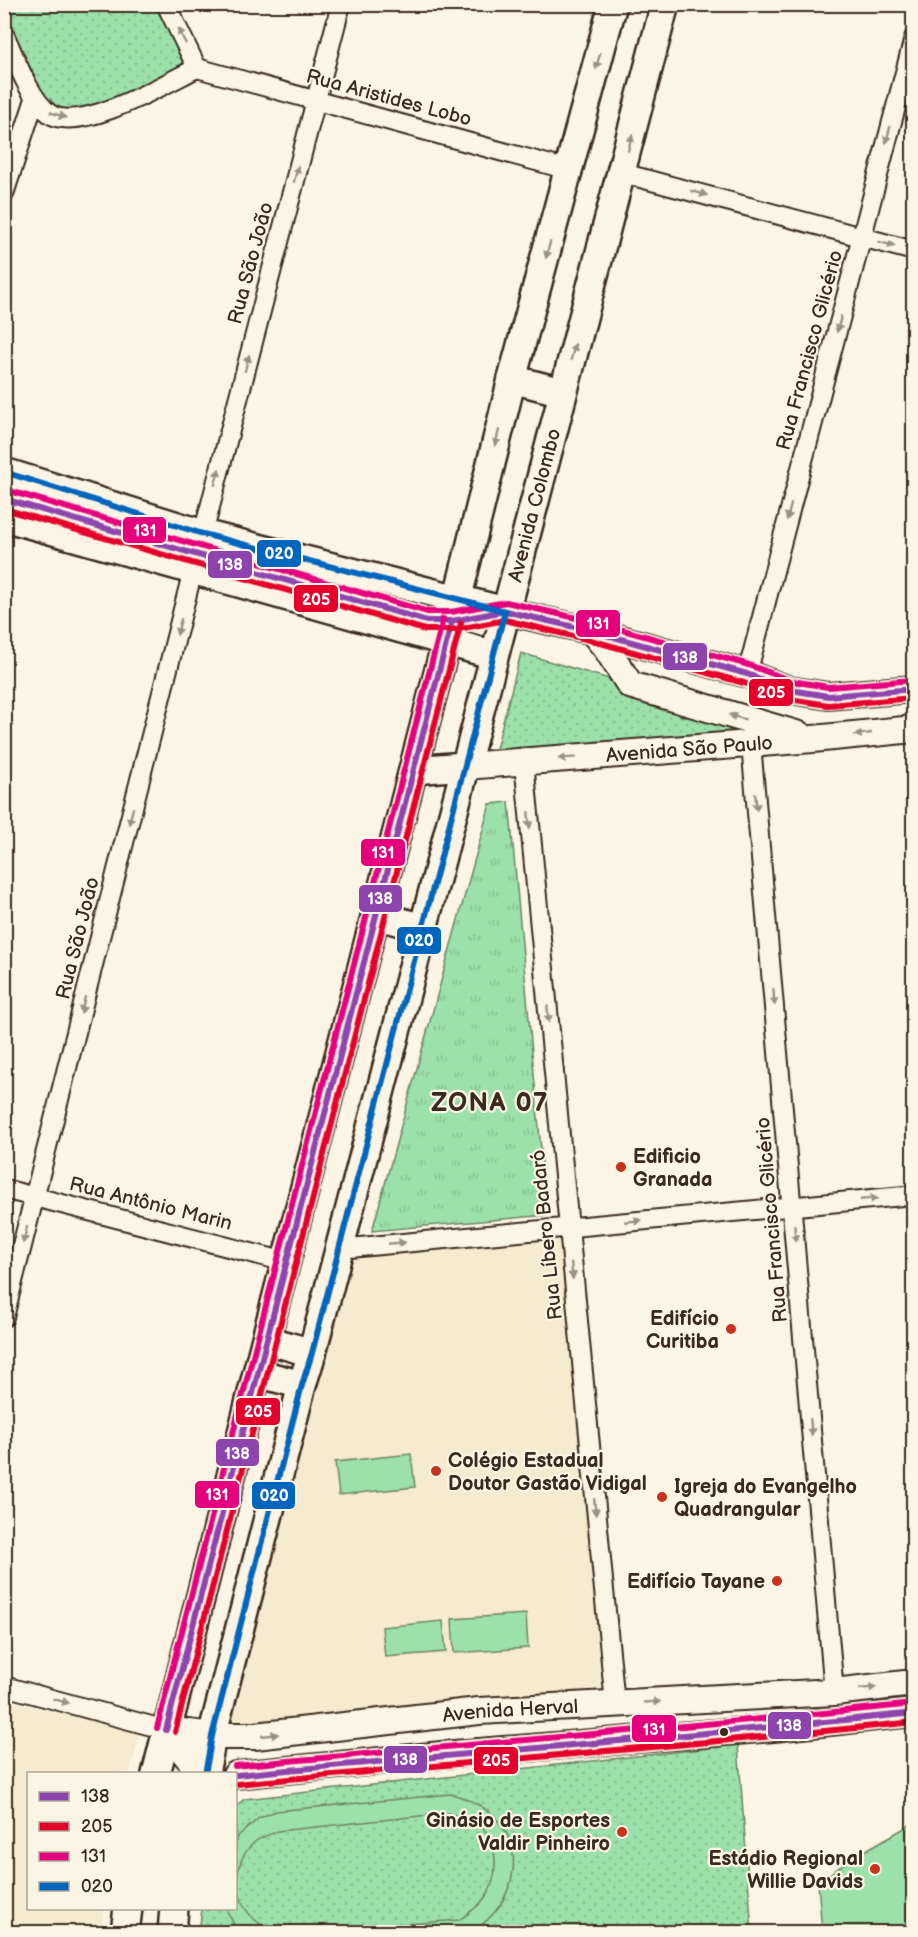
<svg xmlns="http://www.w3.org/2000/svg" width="918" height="1937" font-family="'Balsamiq Sans',sans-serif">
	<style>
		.built { fill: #f6ead0 }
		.grass { fill: url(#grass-tufts); stroke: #6c8564; stroke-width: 1.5 }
		.park { fill: url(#park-dots); stroke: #6c8564; stroke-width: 1.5 }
		.garden { fill: #9ce0ab; stroke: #6c8564; stroke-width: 1.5 }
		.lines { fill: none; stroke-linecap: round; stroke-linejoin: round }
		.minor-casing { stroke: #3b2a1e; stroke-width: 22 }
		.secondary-casing { stroke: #3b2a1e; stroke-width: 30 }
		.primary-casing { stroke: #3b2a1e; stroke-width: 32 }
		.minor { stroke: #fcf5e5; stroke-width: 18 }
		.secondary { stroke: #fcf5e5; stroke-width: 26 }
		.primary { stroke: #fcf5e5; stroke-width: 27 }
		.bus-1-casing { stroke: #fcf5e5; stroke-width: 10 }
		.bus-2-casing { stroke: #fcf5e5; stroke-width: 10 }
		.bus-3-casing { stroke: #fcf5e5; stroke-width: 10 }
		.bus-4-casing { stroke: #fcf5e5; stroke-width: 10 }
		.bus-1 { stroke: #8e44ad; stroke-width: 6 }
		.bus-2 { stroke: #e4002b; stroke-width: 6 }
		.bus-3 { stroke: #e5007d; stroke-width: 6 }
		.bus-4 { stroke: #0065bd; stroke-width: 6 }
		.oneway { fill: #9c9082 }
		.poi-dot { fill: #c8321e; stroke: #fcf5e5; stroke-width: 2 }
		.bus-dot { fill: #3b2a1e; stroke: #fcf5e5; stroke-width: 2 }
		.labels { text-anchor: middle; stroke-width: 4.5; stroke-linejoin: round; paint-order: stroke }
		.street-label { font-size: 20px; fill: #3b2a1e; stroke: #fcf5e5 }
		.poi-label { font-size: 20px; font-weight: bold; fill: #3b2a1e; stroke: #fcf5e5; text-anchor: end }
		.district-label { font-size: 26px; font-weight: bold; letter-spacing: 1.5px; fill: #3b2a1e; stroke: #fcf5e5 }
		.line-badge { stroke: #fcf5e5; stroke-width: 2 }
		.badge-label { font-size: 16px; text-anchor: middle; font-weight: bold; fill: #fff }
	</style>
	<defs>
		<pattern id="grass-tufts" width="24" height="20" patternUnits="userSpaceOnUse" patternTransform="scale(1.5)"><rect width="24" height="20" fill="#9ce0ab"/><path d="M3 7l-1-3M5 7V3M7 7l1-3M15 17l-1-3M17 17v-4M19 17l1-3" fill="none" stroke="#87c093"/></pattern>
		<pattern id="park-dots" width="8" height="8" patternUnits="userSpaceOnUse" patternTransform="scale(1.5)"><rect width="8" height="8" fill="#9ce0ab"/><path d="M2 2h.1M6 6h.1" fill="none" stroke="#87c093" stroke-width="1.8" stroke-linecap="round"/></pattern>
	</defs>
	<rect width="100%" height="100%" fill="#fcf5e5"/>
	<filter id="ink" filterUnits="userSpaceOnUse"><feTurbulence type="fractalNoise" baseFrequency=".0167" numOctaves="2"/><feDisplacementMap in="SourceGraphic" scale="12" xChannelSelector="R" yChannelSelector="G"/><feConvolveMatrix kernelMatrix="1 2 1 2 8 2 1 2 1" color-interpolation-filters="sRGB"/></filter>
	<g filter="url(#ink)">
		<g class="built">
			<polygon points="568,1227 613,1694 212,1736 339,1249"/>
			<polygon points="5,1701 140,1731 130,1773 28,1774 28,1908 104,1909 101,1932 5,1932"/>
		</g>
		<polygon class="grass" points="509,802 547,1215 372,1231 490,804"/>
		<g class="park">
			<polygon points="4,5 166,5 197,68 101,114 51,115 5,34"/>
			<polygon points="521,653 813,739 492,764"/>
			<polygon points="738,1745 752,1932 199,1932 202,1909 236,1908 236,1807 244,1799"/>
		</g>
		<g class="garden">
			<polygon points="411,1454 415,1487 339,1495 335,1462"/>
			<polygon points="526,1614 528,1648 454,1653 452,1619"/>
			<polygon points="443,1621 446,1652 385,1657 382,1627"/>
			<path d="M451,1794C471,1799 493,1810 504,1829C527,1865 505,1915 470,1932H303L459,1920C468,1914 477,1908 484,1899C499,1880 500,1841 479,1825C470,1819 459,1816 448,1813L278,1831C271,1834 262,1837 256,1841C222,1869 237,1925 281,1932H238L226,1909L236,1908V1838L259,1818L276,1811Z"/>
			<polygon points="913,1823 913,1932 822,1932 818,1882 854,1857"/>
		</g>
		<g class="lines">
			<defs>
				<g id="minor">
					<polyline points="166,4 197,68"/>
					<path d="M4,34C15,57 29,99 50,114C81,134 166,83 197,68"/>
					<polyline points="197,68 569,170"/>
					<polyline points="622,173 914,251"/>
					<polyline points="4,194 35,99"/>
					<polyline points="203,534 341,4"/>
					<polyline points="747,674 914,38"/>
					<polyline points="751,744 834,1692"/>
					<polyline points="524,762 615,1704"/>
					<polyline points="4,1189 286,1262"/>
					<polyline points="339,1249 914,1195"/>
					<polyline points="4,1317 193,570"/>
					<polyline points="4,1686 166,1730"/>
				</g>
				<g id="secondary">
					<polyline points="505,611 592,631 747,674 790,690 828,696 914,689"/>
					<polyline points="592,631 607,649 630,685 799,735"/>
					<path id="s1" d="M465,766L813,739L914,729"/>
					<path id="s2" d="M166,1730L212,1736H255L479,1711L834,1692L914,1683"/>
					<polyline points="166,1730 202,1774"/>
					<polyline points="236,1775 442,1755 774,1728 914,1713"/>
				</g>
				<g id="primary">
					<polyline points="512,379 562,392"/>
					<polyline points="4,472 203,534 505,611"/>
					<polyline points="4,517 494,655"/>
					<polyline points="413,770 465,766"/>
					<polyline points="376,915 423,928"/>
					<polyline points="267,1340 312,1353"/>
					<polyline points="257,1373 302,1385"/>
					<polyline points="156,1774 257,1373 457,600 512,379 613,4"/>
					<path id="s3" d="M205,1774L212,1736L302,1385L312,1353L665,4"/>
					<polyline points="125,1932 128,1908"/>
					<polyline points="172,1932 174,1908"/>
				</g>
			</defs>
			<use href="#minor" class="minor-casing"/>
			<use href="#secondary" class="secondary-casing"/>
			<use href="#primary" class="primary-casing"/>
			<use href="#minor" class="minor"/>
			<use href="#secondary" class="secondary"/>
			<use href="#primary" class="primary"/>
			<defs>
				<g id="bus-1">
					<polyline points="4,499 427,621 452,621 505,611 592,631 747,674 790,690 828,696 914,689"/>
					<polyline points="166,1730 452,621"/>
					<path d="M236,1775C462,1753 688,1737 914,1713"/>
				</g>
				<g id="bus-2">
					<polyline points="4,509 425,630 453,630 505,620 590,640 744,683 789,699 828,705 914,698"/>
					<polyline points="175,1732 461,623"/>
					<path d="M237,1784C462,1762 688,1746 914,1722"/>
				</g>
				<g id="bus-3">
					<polyline points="6,490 428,612 451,612 506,602 594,622 749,665 792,681 828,687 913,680"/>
					<polyline points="157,1728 443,619"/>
					<path d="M235,1766C461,1744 687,1728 913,1704"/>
				</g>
				<polyline id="bus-4" points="4,472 203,534 505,611 312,1353 302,1385 212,1736 205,1774"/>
			</defs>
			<use href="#bus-1" class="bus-1-casing"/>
			<use href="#bus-2" class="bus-2-casing"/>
			<use href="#bus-3" class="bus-3-casing"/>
			<use href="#bus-4" class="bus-4-casing"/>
			<use href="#bus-1" class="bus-1"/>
			<use href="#bus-2" class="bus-2"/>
			<use href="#bus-3" class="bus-3"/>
			<use href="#bus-4" class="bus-4"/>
		</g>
		<defs><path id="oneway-solid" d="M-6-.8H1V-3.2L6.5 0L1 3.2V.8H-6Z" transform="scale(1.5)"/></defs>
		<g class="oneway">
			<use href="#oneway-solid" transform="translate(182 36) rotate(-116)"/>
			<use href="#oneway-solid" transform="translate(598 61) rotate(105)"/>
			<use href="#oneway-solid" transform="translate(58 115) rotate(19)"/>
			<use href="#oneway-solid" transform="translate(888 135) rotate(105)"/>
			<use href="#oneway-solid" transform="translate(630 143) rotate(-76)"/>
			<use href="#oneway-solid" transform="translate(296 174) rotate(-75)"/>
			<use href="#oneway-solid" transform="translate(699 193) rotate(15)"/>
			<use href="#oneway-solid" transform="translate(887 244) rotate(15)"/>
			<use href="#oneway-solid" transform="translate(548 250) rotate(105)"/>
			<use href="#oneway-solid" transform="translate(839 324) rotate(105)"/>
			<use href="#oneway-solid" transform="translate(573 352) rotate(-75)"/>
			<use href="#oneway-solid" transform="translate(247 363) rotate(-75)"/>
			<use href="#oneway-solid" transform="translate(497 438) rotate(104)"/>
			<use href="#oneway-solid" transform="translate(217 477) rotate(-75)"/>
			<use href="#oneway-solid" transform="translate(789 512) rotate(105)"/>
			<use href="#oneway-solid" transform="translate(179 627) rotate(104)"/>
			<use href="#oneway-solid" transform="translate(737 717) rotate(-164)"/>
			<use href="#oneway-solid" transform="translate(863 734) rotate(174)"/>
			<use href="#oneway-solid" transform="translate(567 758) rotate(176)"/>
			<use href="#oneway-solid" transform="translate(756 802) rotate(85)"/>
			<use href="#oneway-solid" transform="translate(131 816) rotate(104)"/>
			<use href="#oneway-solid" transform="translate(529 820) rotate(85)"/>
			<use href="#oneway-solid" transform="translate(774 997) rotate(85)"/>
			<use href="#oneway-solid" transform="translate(83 1005) rotate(104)"/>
			<use href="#oneway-solid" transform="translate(548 1014) rotate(85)"/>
			<use href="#oneway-solid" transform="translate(869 1199) rotate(-5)"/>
			<use href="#oneway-solid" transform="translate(633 1221) rotate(-5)"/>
			<use href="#oneway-solid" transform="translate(795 1233) rotate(85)"/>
			<use href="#oneway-solid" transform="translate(25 1235) rotate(104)"/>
			<use href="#oneway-solid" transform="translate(397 1243) rotate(-5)"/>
			<use href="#oneway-solid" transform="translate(572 1271) rotate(84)"/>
			<use href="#oneway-solid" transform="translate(811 1427) rotate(85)"/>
			<use href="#oneway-solid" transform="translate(595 1507) rotate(84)"/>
			<use href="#oneway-solid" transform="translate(868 1688) rotate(-6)"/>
			<use href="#oneway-solid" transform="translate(61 1701) rotate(15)"/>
			<use href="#oneway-solid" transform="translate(652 1702) rotate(-3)"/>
			<use href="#oneway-solid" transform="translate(270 1735) rotate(-6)"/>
		</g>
	</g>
	<g class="poi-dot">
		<circle cx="621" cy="1167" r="6"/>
		<circle cx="731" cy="1329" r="6"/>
		<circle cx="436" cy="1471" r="6"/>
		<circle cx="662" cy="1497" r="6"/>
		<circle cx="777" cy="1581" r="6"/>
		<circle cx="622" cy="1832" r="6"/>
		<circle cx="875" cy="1869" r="6"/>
	</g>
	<circle class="bus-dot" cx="724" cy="1732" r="5"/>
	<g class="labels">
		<g class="street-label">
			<text transform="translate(389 97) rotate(15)" y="7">Rua Aristides Lobo</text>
			<text transform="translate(250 263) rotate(-75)" y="7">Rua São João</text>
			<text transform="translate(809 350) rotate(-75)" y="7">Rua Francisco Glicério</text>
			<text dy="7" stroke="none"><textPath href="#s3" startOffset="1311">Avenida Colombo</textPath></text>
			<text dy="7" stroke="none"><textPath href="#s1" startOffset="225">Avenida São Paulo</textPath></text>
			<text transform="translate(77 938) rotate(-76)" y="7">Rua São João</text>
			<text transform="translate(151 1203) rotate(14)" y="7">Rua Antônio Marin</text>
			<text transform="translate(771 1220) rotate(-95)" y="7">Rua Francisco Glicério</text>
			<text transform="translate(546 1235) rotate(-96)" y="7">Rua Líbero Badaró</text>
			<text dy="7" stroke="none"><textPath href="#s2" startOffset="346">Avenida Herval</textPath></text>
		</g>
		<g class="poi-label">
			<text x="633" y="1163" text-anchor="start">Edificio<tspan x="633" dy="23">Granada</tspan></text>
			<text x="719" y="1325">Edifício<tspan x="719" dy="23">Curitiba</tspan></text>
			<text x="448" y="1467" text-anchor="start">Colégio Estadual<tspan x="448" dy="23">Doutor Gastão Vidigal</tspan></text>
			<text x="674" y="1493" text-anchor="start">Igreja do Evangelho<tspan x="674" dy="23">Quadrangular</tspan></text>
			<text x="765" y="1588">Edifício Tayane</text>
			<text x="610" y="1827">Ginásio de Esportes<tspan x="610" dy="23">Valdir Pinheiro</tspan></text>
			<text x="863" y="1865">Estádio Regional<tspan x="863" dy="23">Willie Davids</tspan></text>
		</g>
		<g class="district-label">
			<text x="490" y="1111">ZONA 07</text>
		</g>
	</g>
	<g class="line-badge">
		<rect x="122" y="516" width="45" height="28" rx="6" fill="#e5007d"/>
		<rect x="256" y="539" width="46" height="29" rx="6" fill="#0065bd"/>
		<rect x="207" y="550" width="46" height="29" rx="6" fill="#8e44ad"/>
		<rect x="293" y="584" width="46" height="29" rx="6" fill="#e4002b"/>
		<rect x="575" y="609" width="46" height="29" rx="6" fill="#e5007d"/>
		<rect x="662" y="642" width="46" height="29" rx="6" fill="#8e44ad"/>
		<rect x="748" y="678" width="46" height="29" rx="6" fill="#e4002b"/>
		<rect x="360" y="838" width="46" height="29" rx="6" fill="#e5007d"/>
		<rect x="358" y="884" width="45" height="29" rx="6" fill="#8e44ad"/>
		<rect x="396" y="926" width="46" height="29" rx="6" fill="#0065bd"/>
		<rect x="235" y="1397" width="46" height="29" rx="6" fill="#e4002b"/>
		<rect x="215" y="1438" width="45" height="29" rx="6" fill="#8e44ad"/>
		<rect x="194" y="1480" width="46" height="29" rx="6" fill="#e5007d"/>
		<rect x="251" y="1481" width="45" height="29" rx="6" fill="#0065bd"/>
		<rect x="767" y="1711" width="45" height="29" rx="6" fill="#8e44ad"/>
		<rect x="631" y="1714" width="46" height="29" rx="6" fill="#e5007d"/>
		<rect x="383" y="1745" width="45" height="29" rx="6" fill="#8e44ad"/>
		<rect x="473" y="1746" width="46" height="29" rx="6" fill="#e4002b"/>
	</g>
	<g class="badge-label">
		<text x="145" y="536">131</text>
		<text x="279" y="559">020</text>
		<text x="230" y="570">138</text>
		<text x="316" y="605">205</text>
		<text x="598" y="629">131</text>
		<text x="685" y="663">138</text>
		<text x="771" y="698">205</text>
		<text x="383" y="858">131</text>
		<text x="380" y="904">138</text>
		<text x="419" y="946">020</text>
		<text x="258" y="1417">205</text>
		<text x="237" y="1459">138</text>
		<text x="217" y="1500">131</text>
		<text x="274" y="1501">020</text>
		<text x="789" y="1731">138</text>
		<text x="654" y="1735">131</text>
		<text x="405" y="1765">138</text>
		<text x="496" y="1766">205</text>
	</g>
	<rect width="918" height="1937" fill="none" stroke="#fcf5e5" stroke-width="24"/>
	<rect x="12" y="12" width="894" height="1913" fill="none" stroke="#3b2a1e" stroke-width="2" filter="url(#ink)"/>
	<rect x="27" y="1772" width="210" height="138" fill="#fcf5e5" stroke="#afa495" stroke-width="1.5"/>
	<rect x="39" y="1792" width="30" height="9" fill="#8e44ad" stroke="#afa495" stroke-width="1.5"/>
	<text x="81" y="1802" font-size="18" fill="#3b2a1e">138</text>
	<rect x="39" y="1822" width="30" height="9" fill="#e4002b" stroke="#afa495" stroke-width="1.5"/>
	<text x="81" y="1832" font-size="18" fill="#3b2a1e">205</text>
	<rect x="39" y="1852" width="30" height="9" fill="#e5007d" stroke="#afa495" stroke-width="1.5"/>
	<text x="81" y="1862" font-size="18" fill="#3b2a1e">131</text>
	<rect x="39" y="1882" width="30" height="9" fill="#0065bd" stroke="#afa495" stroke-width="1.5"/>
	<text x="81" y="1892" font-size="18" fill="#3b2a1e">020</text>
</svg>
